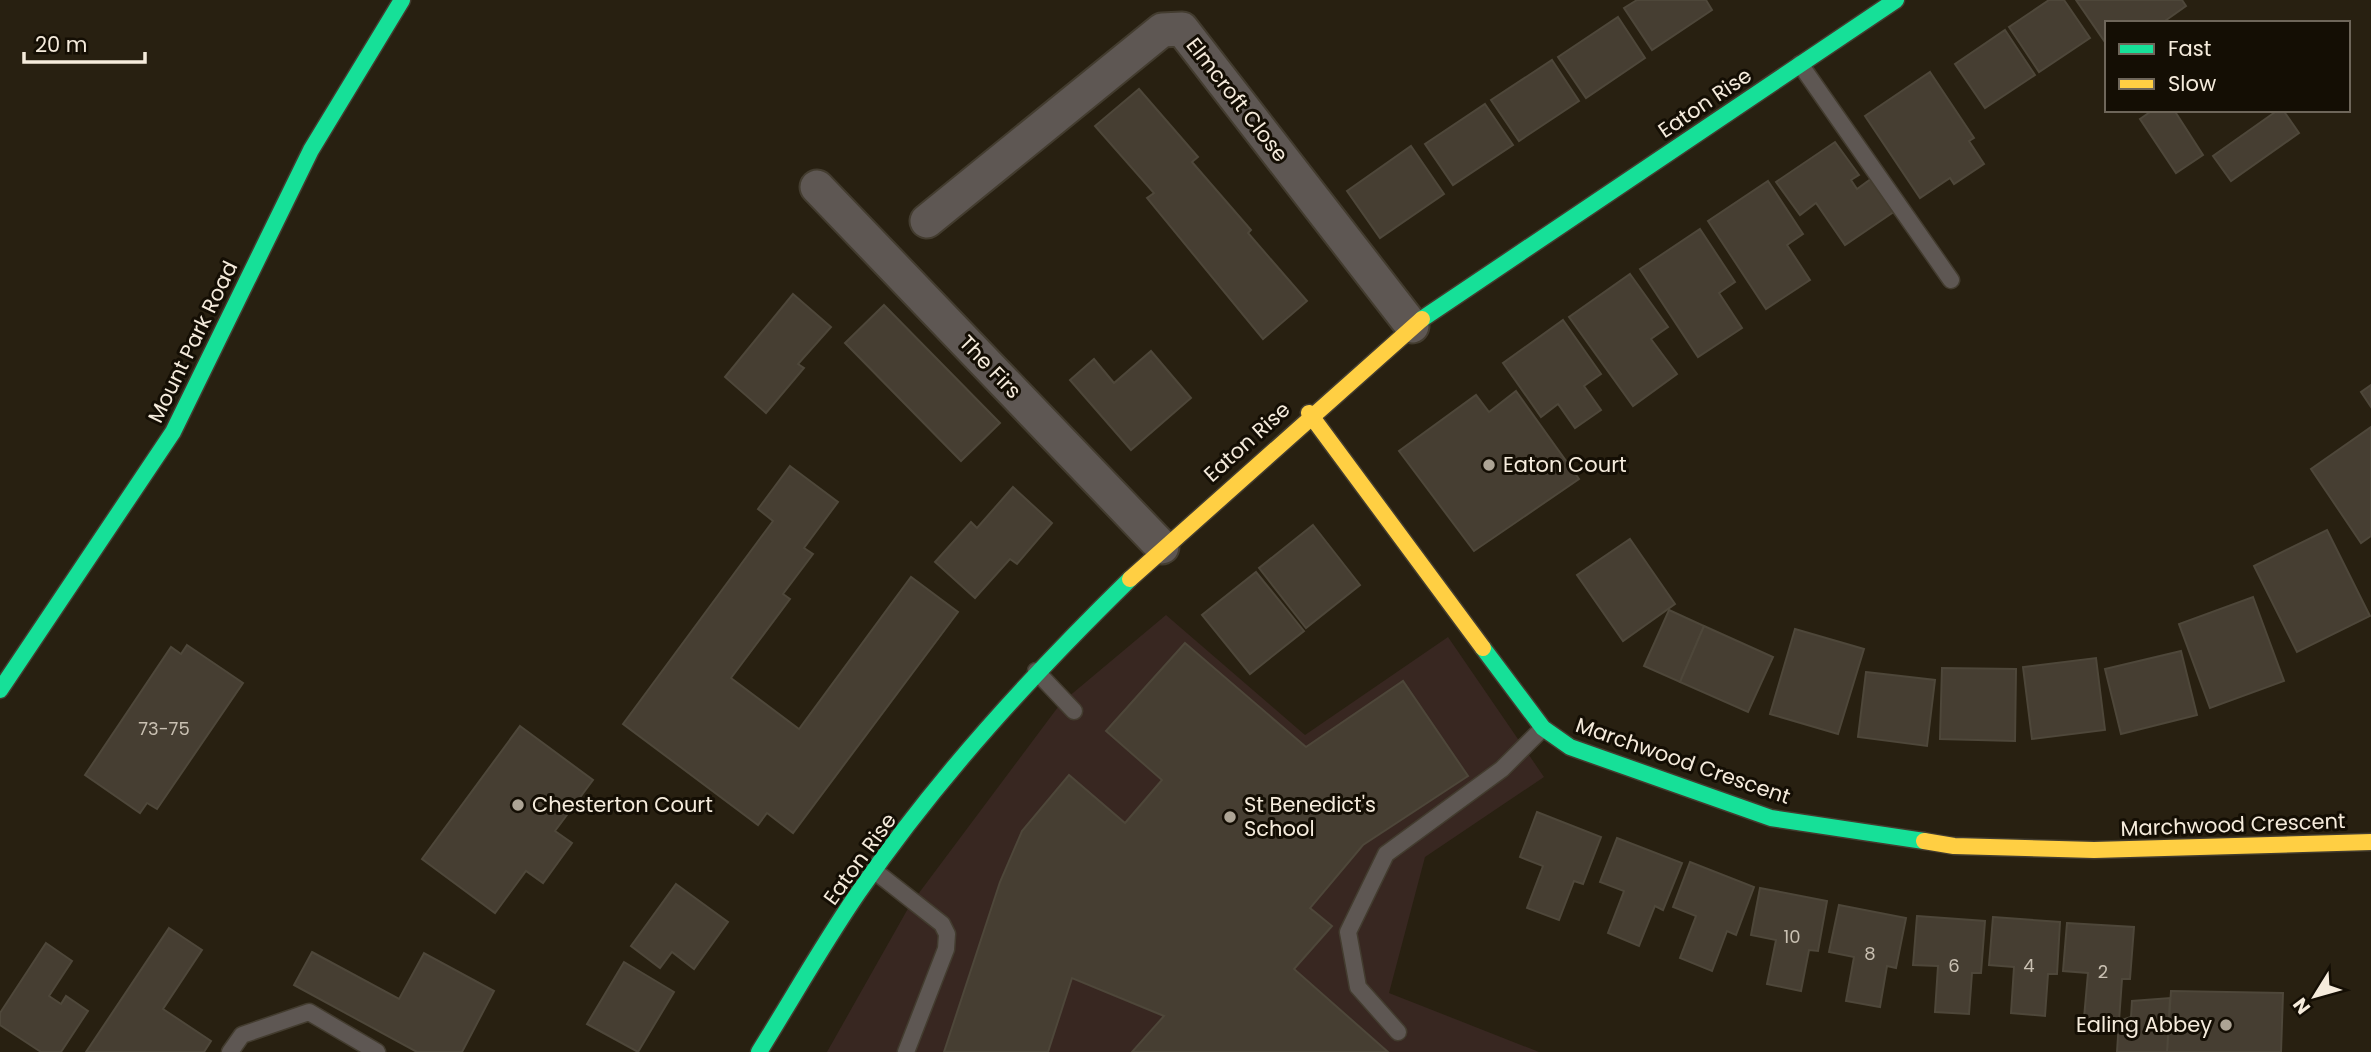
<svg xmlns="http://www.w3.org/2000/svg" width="2371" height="1052" font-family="Poppins,sans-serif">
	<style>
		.education { fill: #382721 }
		.building { fill: #463e32; stroke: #4e473a; stroke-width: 2 }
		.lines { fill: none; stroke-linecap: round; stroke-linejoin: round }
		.lane-casing { stroke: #433c2f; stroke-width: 19 }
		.street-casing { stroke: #433c2f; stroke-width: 37 }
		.fast-casing { stroke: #433c2f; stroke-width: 19 }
		.slow-casing { stroke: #433c2f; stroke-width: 19 }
		.lane { stroke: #5e5753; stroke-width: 16 }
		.street { stroke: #5e5753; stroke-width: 33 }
		.fast { stroke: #16e098; stroke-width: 16 }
		.slow { stroke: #ffcf43; stroke-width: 16 }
		.poi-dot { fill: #ada495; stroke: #140e04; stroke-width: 2.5 }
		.labels { text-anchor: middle; stroke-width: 6; stroke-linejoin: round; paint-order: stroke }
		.number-label { font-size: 18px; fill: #c9c0b2 }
		.street-label { font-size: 21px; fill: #f5ebdc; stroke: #140e04 }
		.poi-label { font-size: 21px; fill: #f5ebdc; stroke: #140e04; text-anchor: start }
	</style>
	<rect width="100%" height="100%" fill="#282011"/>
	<polygon class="education" points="1166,615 1305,735 1448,637 1544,777 1425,857 1389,993 1539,1052 827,1052 910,905 1061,703"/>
	<g class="building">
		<polygon points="1637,0 1706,0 1712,10 1652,50 1624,8"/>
		<polygon points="2049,0 2064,0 2090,38 2039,72 2009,27"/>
		<polygon points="2076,0 2182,0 2186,6 2162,23 2107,23 2107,45"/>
		<polygon points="1618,17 1645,58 1586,98 1558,57"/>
		<polygon points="2005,30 2035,75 1985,108 1955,64"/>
		<polygon points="1552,60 1579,101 1519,141 1491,100"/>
		<polygon points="1930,72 1974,138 1969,141 1984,164 1954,184 1950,178 1920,198 1865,116"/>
		<polygon points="1139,89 1198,157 1192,162 1251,230 1248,233 1307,301 1263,339 1147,198 1154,193 1095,126"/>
		<polygon points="1485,104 1513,145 1453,185 1425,144"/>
		<polygon points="2153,110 2174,110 2203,155 2176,173 2140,119"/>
		<polygon points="2278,110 2283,110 2299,133 2231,181 2213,156"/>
		<polygon points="1835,142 1859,175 1851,180 1857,189 1875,176 1898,209 1845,245 1816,203 1800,215 1776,182"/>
		<polygon points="1411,146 1444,194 1380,238 1347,191"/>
		<polygon points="1768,181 1803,234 1787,245 1810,280 1766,309 1708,221"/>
		<polygon points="1700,229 1735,282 1719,293 1742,328 1698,357 1640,269"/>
		<polygon points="1630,274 1668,327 1651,339 1677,374 1633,406 1569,317"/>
		<polygon points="793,294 831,327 798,364 804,368 766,413 725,377"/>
		<polygon points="884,305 1000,423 961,461 845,343"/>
		<polygon points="1563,320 1601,374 1584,386 1601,410 1575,428 1558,404 1541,417 1503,363"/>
		<polygon points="1151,351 1191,398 1131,450 1070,380 1094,359 1114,383"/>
		<polygon points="2371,385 2371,407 2361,392"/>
		<polygon points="1516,391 1579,479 1474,551 1399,451 1476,395 1489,412"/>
		<polygon points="2371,427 2371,536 2361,543 2311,469"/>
		<polygon points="790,466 838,502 804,548 813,554 783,594 790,599 731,678 799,729 911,577 958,612 793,833 767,813 758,825 623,724 773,521 758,509"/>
		<polygon points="1013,487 1052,523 1017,564 1010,559 975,598 935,562 971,522 977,528"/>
		<polygon points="1313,525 1360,585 1306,628 1259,568"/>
		<polygon points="2327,530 2370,616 2297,652 2254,566"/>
		<polygon points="1630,539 1675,604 1623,641 1577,575"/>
		<polygon points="1256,572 1304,631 1250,674 1202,615"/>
		<polygon points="2253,597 2284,681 2210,708 2179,624"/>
		<polygon points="1669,610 1704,626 1680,682 1644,666"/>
		<polygon points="1704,626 1773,657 1748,712 1680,682"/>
		<polygon points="1795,629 1864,649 1838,734 1770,714"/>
		<polygon points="1185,643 1306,747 1403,681 1468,776 1363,845 1310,908 1332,926 1294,969 1388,1052 1132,1052 1164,1016 1072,978 1048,1052 944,1052 1000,882 1022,831 1069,775 1125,823 1162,780 1106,731"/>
		<polygon points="187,645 243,683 157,809 147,803 140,813 85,775 171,647 181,654"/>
		<polygon points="2181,651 2197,715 2121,734 2105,669"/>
		<polygon points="2096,658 2105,730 2032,739 2023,667"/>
		<polygon points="1942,668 2016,669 2015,741 1940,739"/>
		<polygon points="1866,672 1935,680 1927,746 1858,737"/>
		<polygon points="520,726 593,780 555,831 572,843 543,883 526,871 495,913 422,859"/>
		<polygon points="1537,812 1601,837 1583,884 1574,881 1559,920 1527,908 1543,866 1520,857"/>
		<polygon points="1617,838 1682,863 1663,910 1655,906 1639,946 1608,933 1624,891 1600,882"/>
		<polygon points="1690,862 1754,887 1736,935 1727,931 1712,971 1680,958 1696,916 1673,907"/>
		<polygon points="676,884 728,922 694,969 672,952 660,968 631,946"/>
		<polygon points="1760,888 1827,901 1818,951 1809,950 1801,991 1767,984 1776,940 1751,935"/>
		<polygon points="1839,905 1906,918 1896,968 1887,966 1880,1007 1846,1001 1854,957 1829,952"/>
		<polygon points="1917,916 1985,921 1981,973 1972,973 1969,1014 1935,1012 1938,966 1913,965"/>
		<polygon points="1993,917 2060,922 2057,974 2048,974 2045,1016 2011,1013 2014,967 1989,965"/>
		<polygon points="2067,923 2134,927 2130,979 2122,979 2119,1021 2084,1018 2088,973 2063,971"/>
		<polygon points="169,928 202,950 163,1009 211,1041 204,1052 86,1052"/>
		<polygon points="46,943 72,961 49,996 61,1004 66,996 88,1011 61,1052 41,1052 0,1025 0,1013"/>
		<polygon points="312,952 399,999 424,953 494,991 462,1052 417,1052 294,985"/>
		<polygon points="624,962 674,992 638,1052 587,1024"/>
		<polygon points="2171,991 2283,993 2281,1052 2167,1052"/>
		<polygon points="2170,998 2167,1052 2117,1052 2119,1021 2131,1017 2132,1001"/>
	</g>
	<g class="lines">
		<defs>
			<g id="lane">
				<polyline points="1800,64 1951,280"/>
				<polyline points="1036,671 1074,711"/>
				<polyline points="876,872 942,924 947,934 946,949 906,1052"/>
				<polyline points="1398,1032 1358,987 1348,932 1386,854 1502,769 1543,728"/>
				<polyline points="230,1052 242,1035 309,1012 377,1052"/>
			</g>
			<g id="street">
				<polyline points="817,187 1162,547"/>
				<polyline points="927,221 1162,30 1182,29 1412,326"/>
			</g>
			<g id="fast">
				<polyline points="1422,319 1896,0"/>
				<polyline points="1483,648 1543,728 1570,747 1771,818 1924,841"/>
				<polyline points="0,690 173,432 311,150 402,0"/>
				<path d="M759,1052C792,999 823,944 858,893C936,779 1032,675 1130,579"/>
			</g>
			<g id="slow">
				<polyline points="1309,413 1483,648"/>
				<polyline points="1130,579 1422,319"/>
				<polyline points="1924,841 1954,846 2094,850 2371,842"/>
			</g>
		</defs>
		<use href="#lane" class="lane-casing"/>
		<use href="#street" class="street-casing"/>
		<use href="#fast" class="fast-casing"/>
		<use href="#slow" class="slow-casing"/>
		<use href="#lane" class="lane"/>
		<use href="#street" class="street"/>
		<use href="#fast" class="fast"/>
		<use href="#slow" class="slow"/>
	</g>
	<g class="poi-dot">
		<circle cx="1489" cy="465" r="7"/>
		<circle cx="518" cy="805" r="7"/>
		<circle cx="1230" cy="817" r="7"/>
		<circle cx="2226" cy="1025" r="7"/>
	</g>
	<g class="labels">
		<g class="number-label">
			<text x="164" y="735">73-75</text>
			<text x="1792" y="943">10</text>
			<text x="1870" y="960">8</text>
			<text x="1954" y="972">6</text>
			<text x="2029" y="972">4</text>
			<text x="2103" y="978">2</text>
		</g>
		<g class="street-label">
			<text transform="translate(1237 100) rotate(52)" y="7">Elmcroft Close</text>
			<text transform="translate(1705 103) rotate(-34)" y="7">Eaton Rise</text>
			<text transform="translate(193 342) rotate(-64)" y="7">Mount Park Road</text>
			<text transform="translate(990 367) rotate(46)" y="7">The Firs</text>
			<text transform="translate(1247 442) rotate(-42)" y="7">Eaton Rise</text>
			<text transform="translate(1683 761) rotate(19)" y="7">Marchwood Crescent</text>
			<text transform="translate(2233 825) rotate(-2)" y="7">Marchwood Crescent</text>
			<text transform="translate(860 859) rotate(-54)" y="7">Eaton Rise</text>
		</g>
		<g class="poi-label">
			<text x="1503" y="472">Eaton Court</text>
			<text x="532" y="812">Chesterton Court</text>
			<text x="1244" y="812">St Benedict's<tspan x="1244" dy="24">School</tspan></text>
			<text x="2212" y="1032" text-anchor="end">Ealing Abbey</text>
		</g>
	</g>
	<rect x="2105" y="21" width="245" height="91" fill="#140e04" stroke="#6e665a" stroke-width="2"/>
	<rect x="2119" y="44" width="35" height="10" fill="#16e098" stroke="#6e665a" stroke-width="2"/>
	<text x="2168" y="56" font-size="21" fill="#f5ebdc">Fast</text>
	<rect x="2119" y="79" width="35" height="10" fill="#ffcf43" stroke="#6e665a" stroke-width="2"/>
	<text x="2168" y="91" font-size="21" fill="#f5ebdc">Slow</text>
	<g transform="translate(2315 996) rotate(233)" stroke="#140e04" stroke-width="5" paint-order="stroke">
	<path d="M0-5L12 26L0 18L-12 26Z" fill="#f5ebdc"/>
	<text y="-10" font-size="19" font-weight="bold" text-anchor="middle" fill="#f5ebdc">N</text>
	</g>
	<path d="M24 52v10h121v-10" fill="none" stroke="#f5ebdc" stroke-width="3.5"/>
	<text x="35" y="52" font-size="21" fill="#f5ebdc" stroke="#140e04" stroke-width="5" paint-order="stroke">20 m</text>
</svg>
